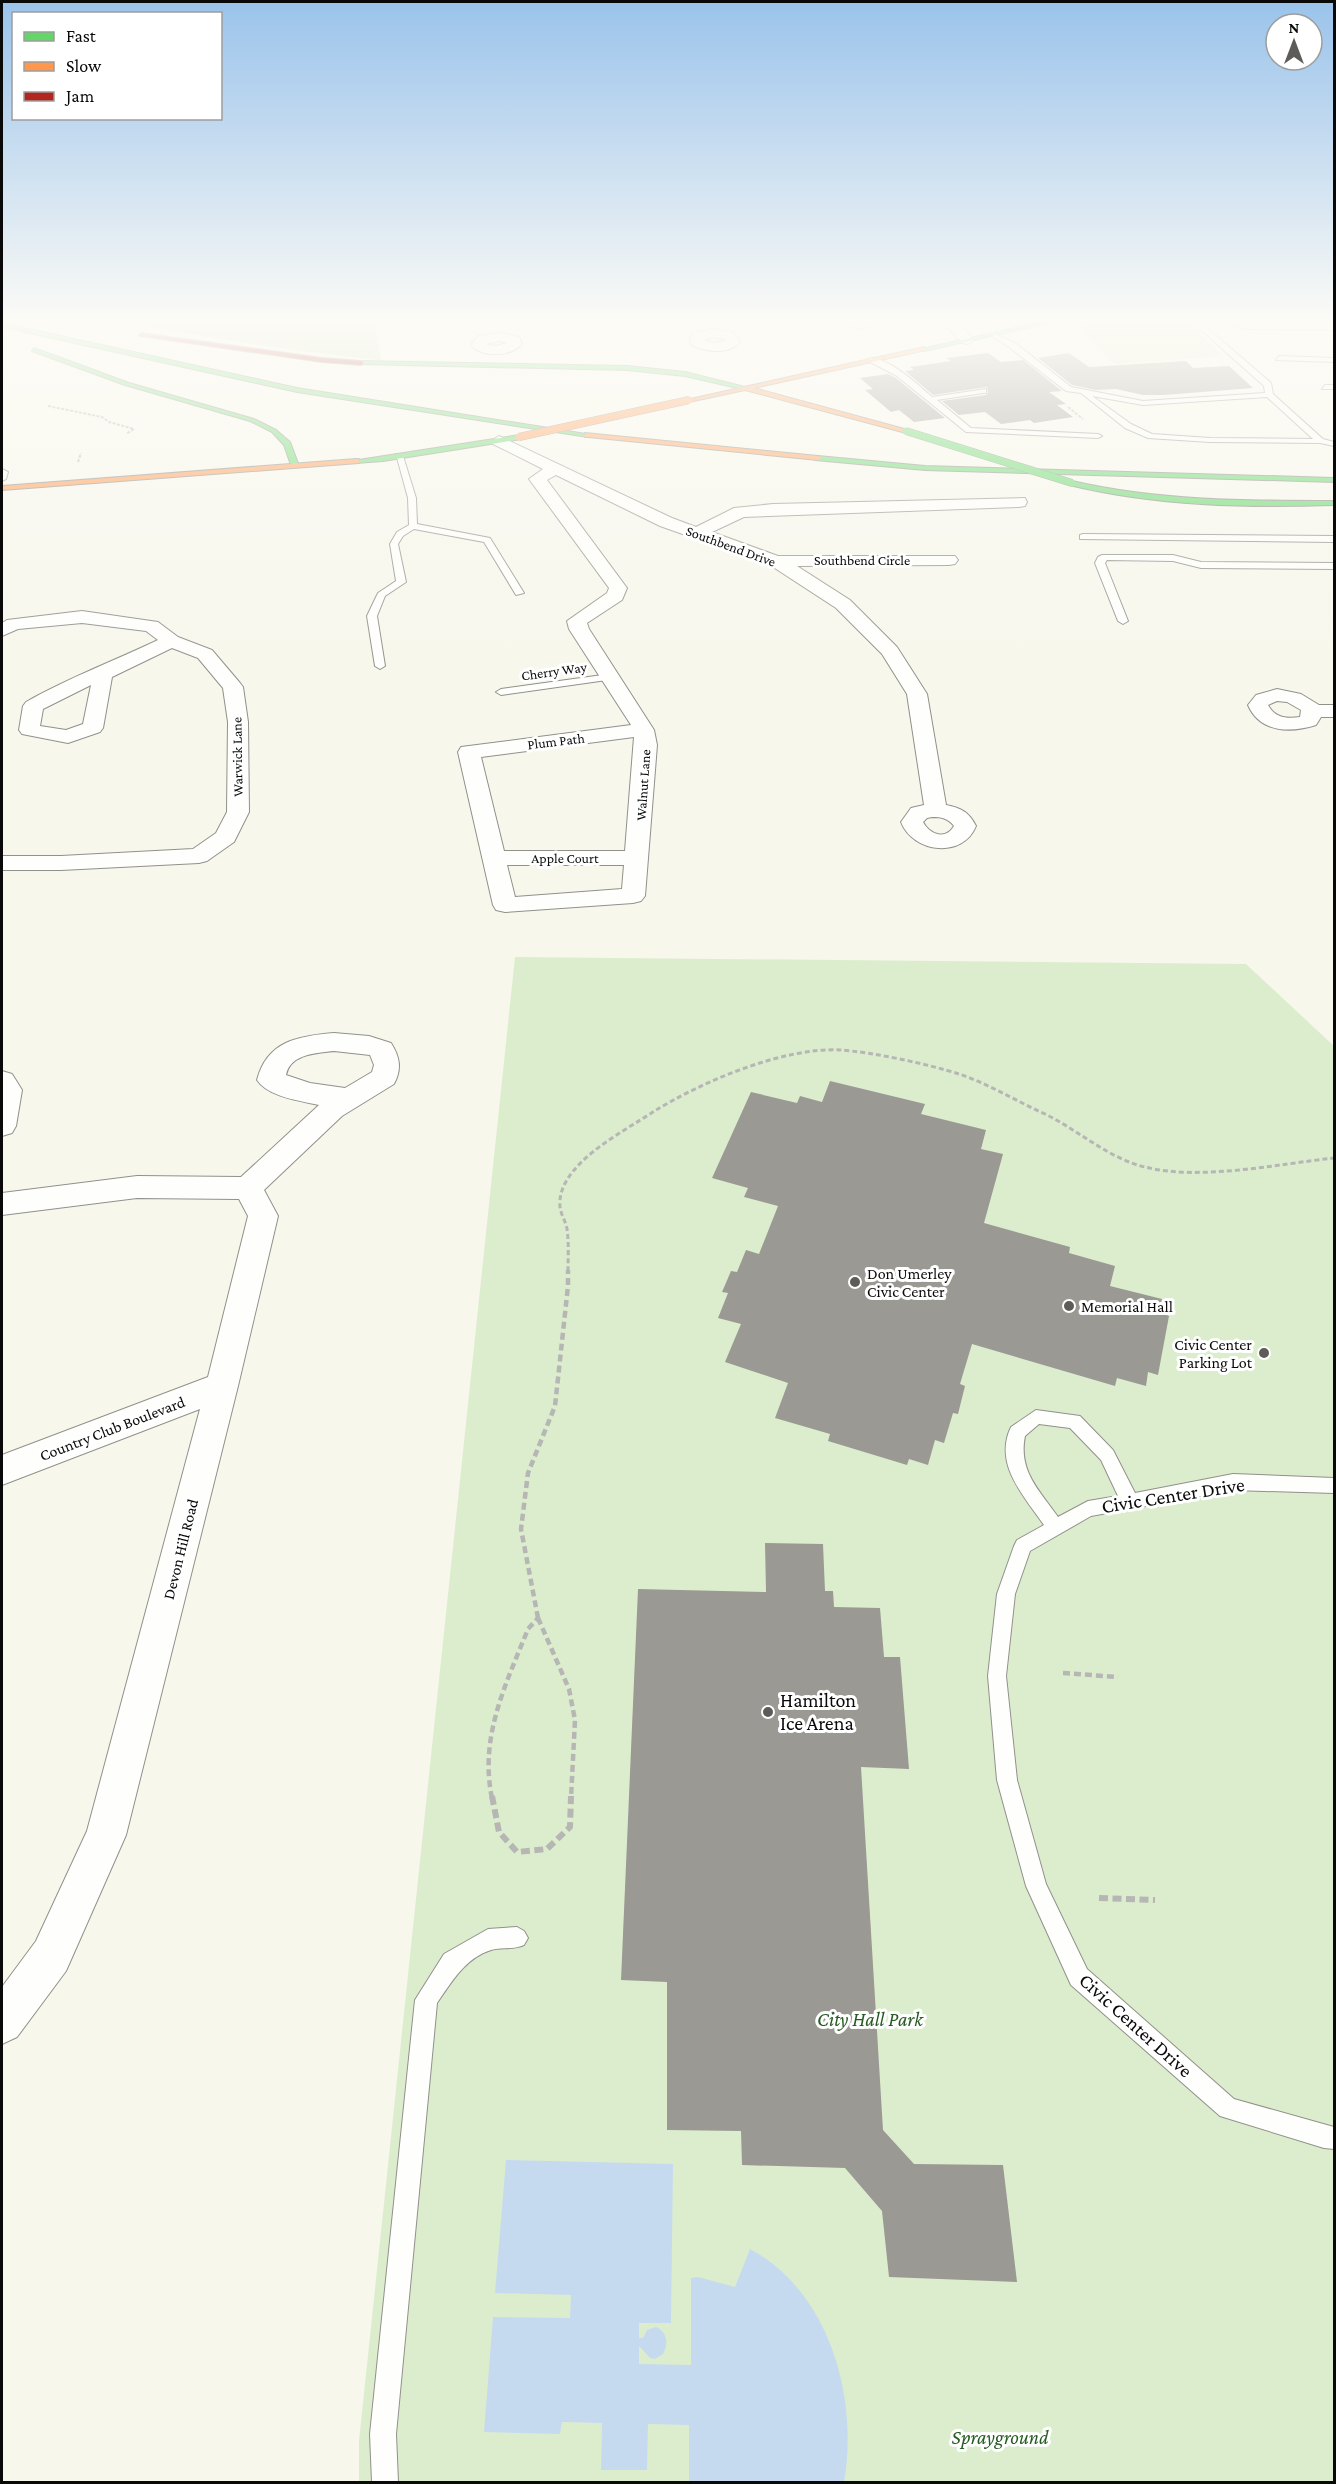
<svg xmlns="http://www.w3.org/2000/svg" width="1336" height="2484" font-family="'Crimson Pro',serif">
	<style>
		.green { fill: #dcedce }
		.forest { fill: #cce3bd }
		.water { fill: #c6daef }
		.building { fill: #9a9993 }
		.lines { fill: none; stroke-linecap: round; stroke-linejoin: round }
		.lane-casing { stroke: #91908b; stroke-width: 2 }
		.street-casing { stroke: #91908b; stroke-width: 2 }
		.fast-casing { stroke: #878782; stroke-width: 2 }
		.slow-casing { stroke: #878782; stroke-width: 2 }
		.jam-casing { stroke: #878782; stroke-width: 2 }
		.path-far3 { stroke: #b6b6b4; stroke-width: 2; stroke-dasharray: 3 1.5; stroke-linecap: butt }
		.path-far2 { stroke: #b6b6b4; stroke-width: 3; stroke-dasharray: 5 3; stroke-linecap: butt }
		.path-far1 { stroke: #b6b6b4; stroke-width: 4.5; stroke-dasharray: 7 4; stroke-linecap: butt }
		.path { stroke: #b6b6b4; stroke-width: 6; stroke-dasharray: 9 4.5; stroke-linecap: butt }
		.lane { fill: #fefefc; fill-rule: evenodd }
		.street { fill: #fefefc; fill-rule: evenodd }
		.fast { fill: #63d668; fill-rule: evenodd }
		.slow { fill: #ff974d; fill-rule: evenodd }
		.jam { fill: #b3261e; fill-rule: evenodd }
		.fast-bridge-casing { stroke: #878782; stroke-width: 8; stroke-linecap: butt }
		.slow-bridge-casing { stroke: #878782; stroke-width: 8; stroke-linecap: butt }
		.fast-bridge { stroke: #63d668; stroke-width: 7 }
		.slow-bridge { stroke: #ff974d; stroke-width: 7 }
		.poi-dot { fill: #5d5c58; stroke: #fff; stroke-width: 2 }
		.labels { text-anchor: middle; stroke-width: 6; stroke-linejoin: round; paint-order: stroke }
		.far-street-label { font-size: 14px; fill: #090909; stroke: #fff }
		.poi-label { font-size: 16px; fill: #090909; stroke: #fff; text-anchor: start }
		.street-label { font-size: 16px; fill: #090909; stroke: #fff }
		.near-street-label { font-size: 20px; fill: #090909; stroke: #fff }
		.near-poi-label { font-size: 20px; fill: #090909; stroke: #fff; text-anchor: start }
		.near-park-label { font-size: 20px; font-style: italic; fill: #235b20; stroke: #fff }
	</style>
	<rect width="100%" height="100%" fill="#f8f7ec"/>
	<g class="green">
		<polygon points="1102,320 1186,320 1223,356 1115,364 1078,326"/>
		<polygon points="515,957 1246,964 1334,1046 1334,2482 359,2482 359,2441"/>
	</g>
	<path class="forest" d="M121,320C158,320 194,324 231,323L237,320H374L381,360C293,351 207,339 121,320Z"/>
	<path class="water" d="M506,2160L673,2164L671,2323H639V2338H643L647,2330L656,2327C667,2332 669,2343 663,2354L655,2359L650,2358L639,2346V2364L691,2365V2278L698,2277L735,2287L750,2249C829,2291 859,2397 844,2482H689V2425L648,2424L647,2470H601L602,2423L562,2422L560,2434L484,2432L493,2317L570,2318L571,2295L495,2293Z"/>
	<g class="building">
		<polygon points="988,353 1001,362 1023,360 1062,391 1049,392 1066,404 1057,405 1073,417 1034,423 1030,420 1001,424 985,412 959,415 942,401 986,395 988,393 987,387 933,395 905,371 914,370 910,367 951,361 947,358"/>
		<polygon points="1069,353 1089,367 1186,361 1193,368 1229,366 1253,388 1164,395 1143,395 1116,389 1096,390 1072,385 1038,358"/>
		<polygon points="888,374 896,378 945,418 914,422 899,410 891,412 865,390 873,389 860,378"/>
		<polygon points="830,1081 925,1104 921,1114 986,1130 981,1149 1003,1154 984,1223 1070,1247 1069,1253 1115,1266 1110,1286 1162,1299 1159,1312 1169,1316 1158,1375 1148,1372 1146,1386 1117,1378 1115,1386 972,1344 960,1384 965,1386 958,1414 953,1413 944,1443 935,1440 928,1465 909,1459 907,1465 828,1441 830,1434 775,1418 788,1383 725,1362 741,1324 718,1318 728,1293 722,1292 731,1271 737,1272 746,1250 759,1254 778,1206 744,1197 748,1188 712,1178 751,1092 797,1103 800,1096 822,1102"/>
		<polygon points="765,1543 823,1544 825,1591 833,1591 834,1607 880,1608 884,1657 900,1657 909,1769 861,1767 883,2130 914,2164 1003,2165 1017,2282 889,2277 882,2211 845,2168 742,2165 741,2131 667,2130 667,1982 621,1980 638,1589 766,1592"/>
	</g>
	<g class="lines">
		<defs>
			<g id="lane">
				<path d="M1190,320H1198L1271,383L1273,394L1323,439L1334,442V446L1320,443L1210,442L1148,438L1125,428L1081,393L1066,391L1009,347L990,335L995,334L1015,343L1071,387L1143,401L1265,393L1264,386ZM1092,396L1143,405L1267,397L1313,439L1210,438L1152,434L1131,424Z"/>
				<polygon points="1228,320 1246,325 1334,326 1334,330 1246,329 1234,326"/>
				<polygon points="1279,356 1334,358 1334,362 1276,360"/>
				<path d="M870,358C890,358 918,385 932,397L986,389V393H983L937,400L971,428L1098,434L1102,436L1098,438L966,432L897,376L870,362Z"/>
				<polygon points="1325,385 1334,385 1334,389 1322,389"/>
				<polygon points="396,454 403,456 416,498 417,524 490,538 524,593 516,595 484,542 414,529 403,536 398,544 406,582 385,596 377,616 385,666 380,669 375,666 367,616 378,593 396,581 390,544 397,532 409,525 408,498"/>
				<polygon points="2,469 8,472 6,479 2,481"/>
				<polygon points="1083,534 1334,536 1334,542 1080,539 1080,535"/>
				<polygon points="1102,555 1173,555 1201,562 1334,563 1334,569 1201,568 1173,561 1107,560 1105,563 1128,621 1123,624 1118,621 1095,563 1098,557"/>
				<polygon points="610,674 614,675 614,679 501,695 496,692 501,689"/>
				<path d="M1036,1410L1080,1416L1113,1450L1135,1493L1233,1474L1334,1478V1493L1233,1490L1091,1516L1030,1551L1015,1594L1006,1676L1017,1780L1046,1884L1087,1969L1234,2099L1334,2127V2149L1324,2148L1220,2116L1071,1985L1026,1886L997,1780L988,1676L997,1594L1014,1546L1017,1540L1044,1525C1024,1496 993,1464 1011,1427ZM1039,1424L1070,1428L1101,1460L1118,1496L1088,1501L1058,1517C1039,1490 1018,1471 1025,1436Z"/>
				<path d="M517,1927L524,1931L528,1938L524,1945C513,1950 502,1947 491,1950C465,1958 451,1983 437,2003L396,2434L398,2482H372L370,2434L415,2000L444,1954L488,1929Z"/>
			</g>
			<g id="street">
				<polygon points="843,320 879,320 860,329"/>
				<polygon points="940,320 955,320 975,340 968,344 963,343"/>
				<path d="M711,329L733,332L740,342C728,355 707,352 692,345L690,342L692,334ZM711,337L724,339L725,341L715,343L704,340Z"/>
				<path d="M500,333L519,337L522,344C510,357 483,358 471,345L478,336ZM500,341L507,343L496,346L486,344Z"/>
				<path d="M499,436L672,518L696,527L734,508L773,504L1025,498L1027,502L1025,506L1019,507L744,517L712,532L778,556H955L958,560L955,564L949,565L797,566L850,600L897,647L927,694L946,805C961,808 969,812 976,826C963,859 913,853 901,822L911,808L924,805L907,694L882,654L836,608L770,565L660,526L556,475L547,480L627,588L622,600L587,623L589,629L654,730L657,745L645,896L641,901L633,903L505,912L496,910L493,905L458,752L461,747L631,725L569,629L567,621L607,593L609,588L529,479L543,469L493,444L491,441ZM634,737L625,851H504L481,757ZM932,817C941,817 948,818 954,826C946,840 930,835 923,822L927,818ZM507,865H624L622,889L515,897Z"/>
				<path d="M82,611L158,622L178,637L212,650L240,683L243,687L248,722L249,812L234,842L207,861L199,863L61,870H2V856H61L193,849L216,833L227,812L228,722L223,688L198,658L172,648L112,677L103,728L100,732L68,743L22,734L19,730L23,706L26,702C68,678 114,661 158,640L146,631L82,623L18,629L2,636V623L7,620ZM91,685L83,724L66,730L40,726L43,709Z"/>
				<path d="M1277,689L1301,694L1319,705H1334V717H1321L1316,725C1291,733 1260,733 1248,705L1256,695ZM1277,701L1287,702L1301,710L1300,717C1287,719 1275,718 1268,705Z"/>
				<path d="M334,1033L369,1036L391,1043C400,1057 402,1069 394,1084L342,1116L264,1190L278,1216L238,1386L126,1835L66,1971L17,2037L2,2044V1987L36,1941L87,1831L200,1409L2,1485V1455L208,1377L248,1216L239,1199L137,1198L2,1215V1193L137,1176L241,1177L319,1105C301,1101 268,1097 257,1080C267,1041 298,1036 334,1033ZM334,1051L370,1055L374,1065L372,1072L345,1088L310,1083L286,1075C290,1054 316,1053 334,1051Z"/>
				<polygon points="2,1071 12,1074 22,1090 16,1126 12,1133 2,1136"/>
			</g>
			<g id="fast">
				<polygon points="1050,320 1064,320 924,351 921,349"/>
				<polygon points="2,323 297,388 592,435 588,437 297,392 2,327"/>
				<polygon points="34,348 129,383 254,419 276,430 290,442 299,466 292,468 284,445 272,432 250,421 125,385 32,351"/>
				<polygon points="361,361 627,366 685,372 749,388 746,390 685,376 627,370 359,364"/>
				<polygon points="519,435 523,437 522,439 383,461 356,463 352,461"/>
				<polygon points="818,456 925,466 1334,478 1334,482 925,470 815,460 815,456"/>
				<path d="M1072,481C1159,501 1245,501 1334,501V505C1246,508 1156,506 1069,485V481Z"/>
			</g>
			<g id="slow">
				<polygon points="924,347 926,350 754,388 908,430 910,431 906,433 745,390 689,402 686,400"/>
				<polygon points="585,433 818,456 822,458 818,460 588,437 585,437"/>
				<polygon points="356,459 359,459 359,463 2,490 2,486"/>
			</g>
			<polygon id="jam" points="141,333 322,358 361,361 364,363 361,365 322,362 139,336"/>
		</defs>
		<use href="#lane" class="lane-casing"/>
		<use href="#street" class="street-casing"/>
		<use href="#fast" class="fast-casing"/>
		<use href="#slow" class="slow-casing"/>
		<use href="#jam" class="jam-casing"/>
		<g class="path-far3">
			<polyline points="48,406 102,417 109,422 134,429 126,434"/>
			<polyline points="1068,407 1083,419"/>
			<polyline points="78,462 81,453"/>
		</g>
		<path class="path-far2" d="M568,1271C568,1258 569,1243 567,1229C566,1222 561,1215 560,1207C556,1165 623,1132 653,1112C701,1082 783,1047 840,1050C872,1052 928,1064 959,1074C989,1084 1018,1102 1047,1115C1079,1131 1110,1159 1145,1167C1199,1181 1278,1164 1334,1158"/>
		<g class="path-far1">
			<polyline points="538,1618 569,1689 575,1720 571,1798"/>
			<polyline points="538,1618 521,1529 528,1473 555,1406 568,1286 568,1270"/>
			<polyline points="1063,1673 1118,1677"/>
			<path d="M492,1798C479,1737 506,1684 528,1629L538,1618"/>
		</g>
		<g class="path">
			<polyline points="492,1796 499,1832 517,1852 547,1849 570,1827 571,1796"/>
			<polyline points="1099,1898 1155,1900"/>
		</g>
		<use href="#lane" class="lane"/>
		<use href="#street" class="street"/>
		<use href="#fast" class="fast"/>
		<use href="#slow" class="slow"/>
		<use href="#jam" class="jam"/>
		<defs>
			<polyline id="fast-bridge" points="906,431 1072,483"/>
			<polyline id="slow-bridge" points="519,437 689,400"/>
		</defs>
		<use href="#fast-bridge" class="fast-bridge-casing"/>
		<use href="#slow-bridge" class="slow-bridge-casing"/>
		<use href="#fast-bridge" class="fast-bridge"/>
		<use href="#slow-bridge" class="slow-bridge"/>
	</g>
	<linearGradient id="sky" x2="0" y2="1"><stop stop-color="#9ac3eb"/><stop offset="0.48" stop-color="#fcfbf6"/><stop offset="1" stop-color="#fcfbf6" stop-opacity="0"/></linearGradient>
	<rect width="1336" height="668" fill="url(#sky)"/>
	<g class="poi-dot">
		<circle cx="855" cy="1282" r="6"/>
		<circle cx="1069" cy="1306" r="6"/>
		<circle cx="1264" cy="1353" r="6"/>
		<circle cx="768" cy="1712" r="6"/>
	</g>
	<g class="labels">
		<g class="far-street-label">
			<text transform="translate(731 546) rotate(20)" y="5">Southbend Drive</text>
			<text x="862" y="565">Southbend Circle</text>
			<text transform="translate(554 671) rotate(-8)" y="5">Cherry Way</text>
			<text transform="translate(556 741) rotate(-7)" y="5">Plum Path</text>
			<text transform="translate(237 757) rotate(-91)" y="5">Warwick Lane</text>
			<text transform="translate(643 785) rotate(-86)" y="5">Walnut Lane</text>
			<text x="565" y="863">Apple Court</text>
		</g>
		<g class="poi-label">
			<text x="867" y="1279">Don Umerley<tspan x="867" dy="18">Civic Center</tspan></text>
			<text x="1081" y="1312">Memorial Hall</text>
			<text x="1252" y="1350" text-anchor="end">Civic Center<tspan x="1252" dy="18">Parking Lot</tspan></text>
		</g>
		<g class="street-label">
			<text transform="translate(112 1428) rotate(-21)" y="6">Country Club Boulevard</text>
			<text transform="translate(180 1549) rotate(-76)" y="6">Devon Hill Road</text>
		</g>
		<g class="near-street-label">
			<text transform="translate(1173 1495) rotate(-9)" y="7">Civic Center Drive</text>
			<text transform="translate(1136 2025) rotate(42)" y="7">Civic Center Drive</text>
		</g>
		<g class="near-poi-label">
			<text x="780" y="1707">Hamilton<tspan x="780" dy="23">Ice Arena</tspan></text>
		</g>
		<g class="near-park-label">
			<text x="870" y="2026">City Hall Park</text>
			<text x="1000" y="2444">Sprayground</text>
		</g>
	</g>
	<rect width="1336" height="2484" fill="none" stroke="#090909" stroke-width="6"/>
	<rect x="12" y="12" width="210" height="108" fill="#ffffff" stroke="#9d9d9d" stroke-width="1.5"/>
	<rect x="24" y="32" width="30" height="9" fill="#63d668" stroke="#9d9d9d" stroke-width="1.5"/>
	<text x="66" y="42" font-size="18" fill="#090909">Fast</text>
	<rect x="24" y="62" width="30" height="9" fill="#ff974d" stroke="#9d9d9d" stroke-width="1.5"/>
	<text x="66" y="72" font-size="18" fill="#090909">Slow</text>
	<rect x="24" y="92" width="30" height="9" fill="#b3261e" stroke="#9d9d9d" stroke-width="1.5"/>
	<text x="66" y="102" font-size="18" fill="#090909">Jam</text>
	<g transform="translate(1294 42)"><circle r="28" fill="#ffffff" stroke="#9d9d9d" stroke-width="1.5"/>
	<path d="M0-4.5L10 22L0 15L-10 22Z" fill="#5d5c58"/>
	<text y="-9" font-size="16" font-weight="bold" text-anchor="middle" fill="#090909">N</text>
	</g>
</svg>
